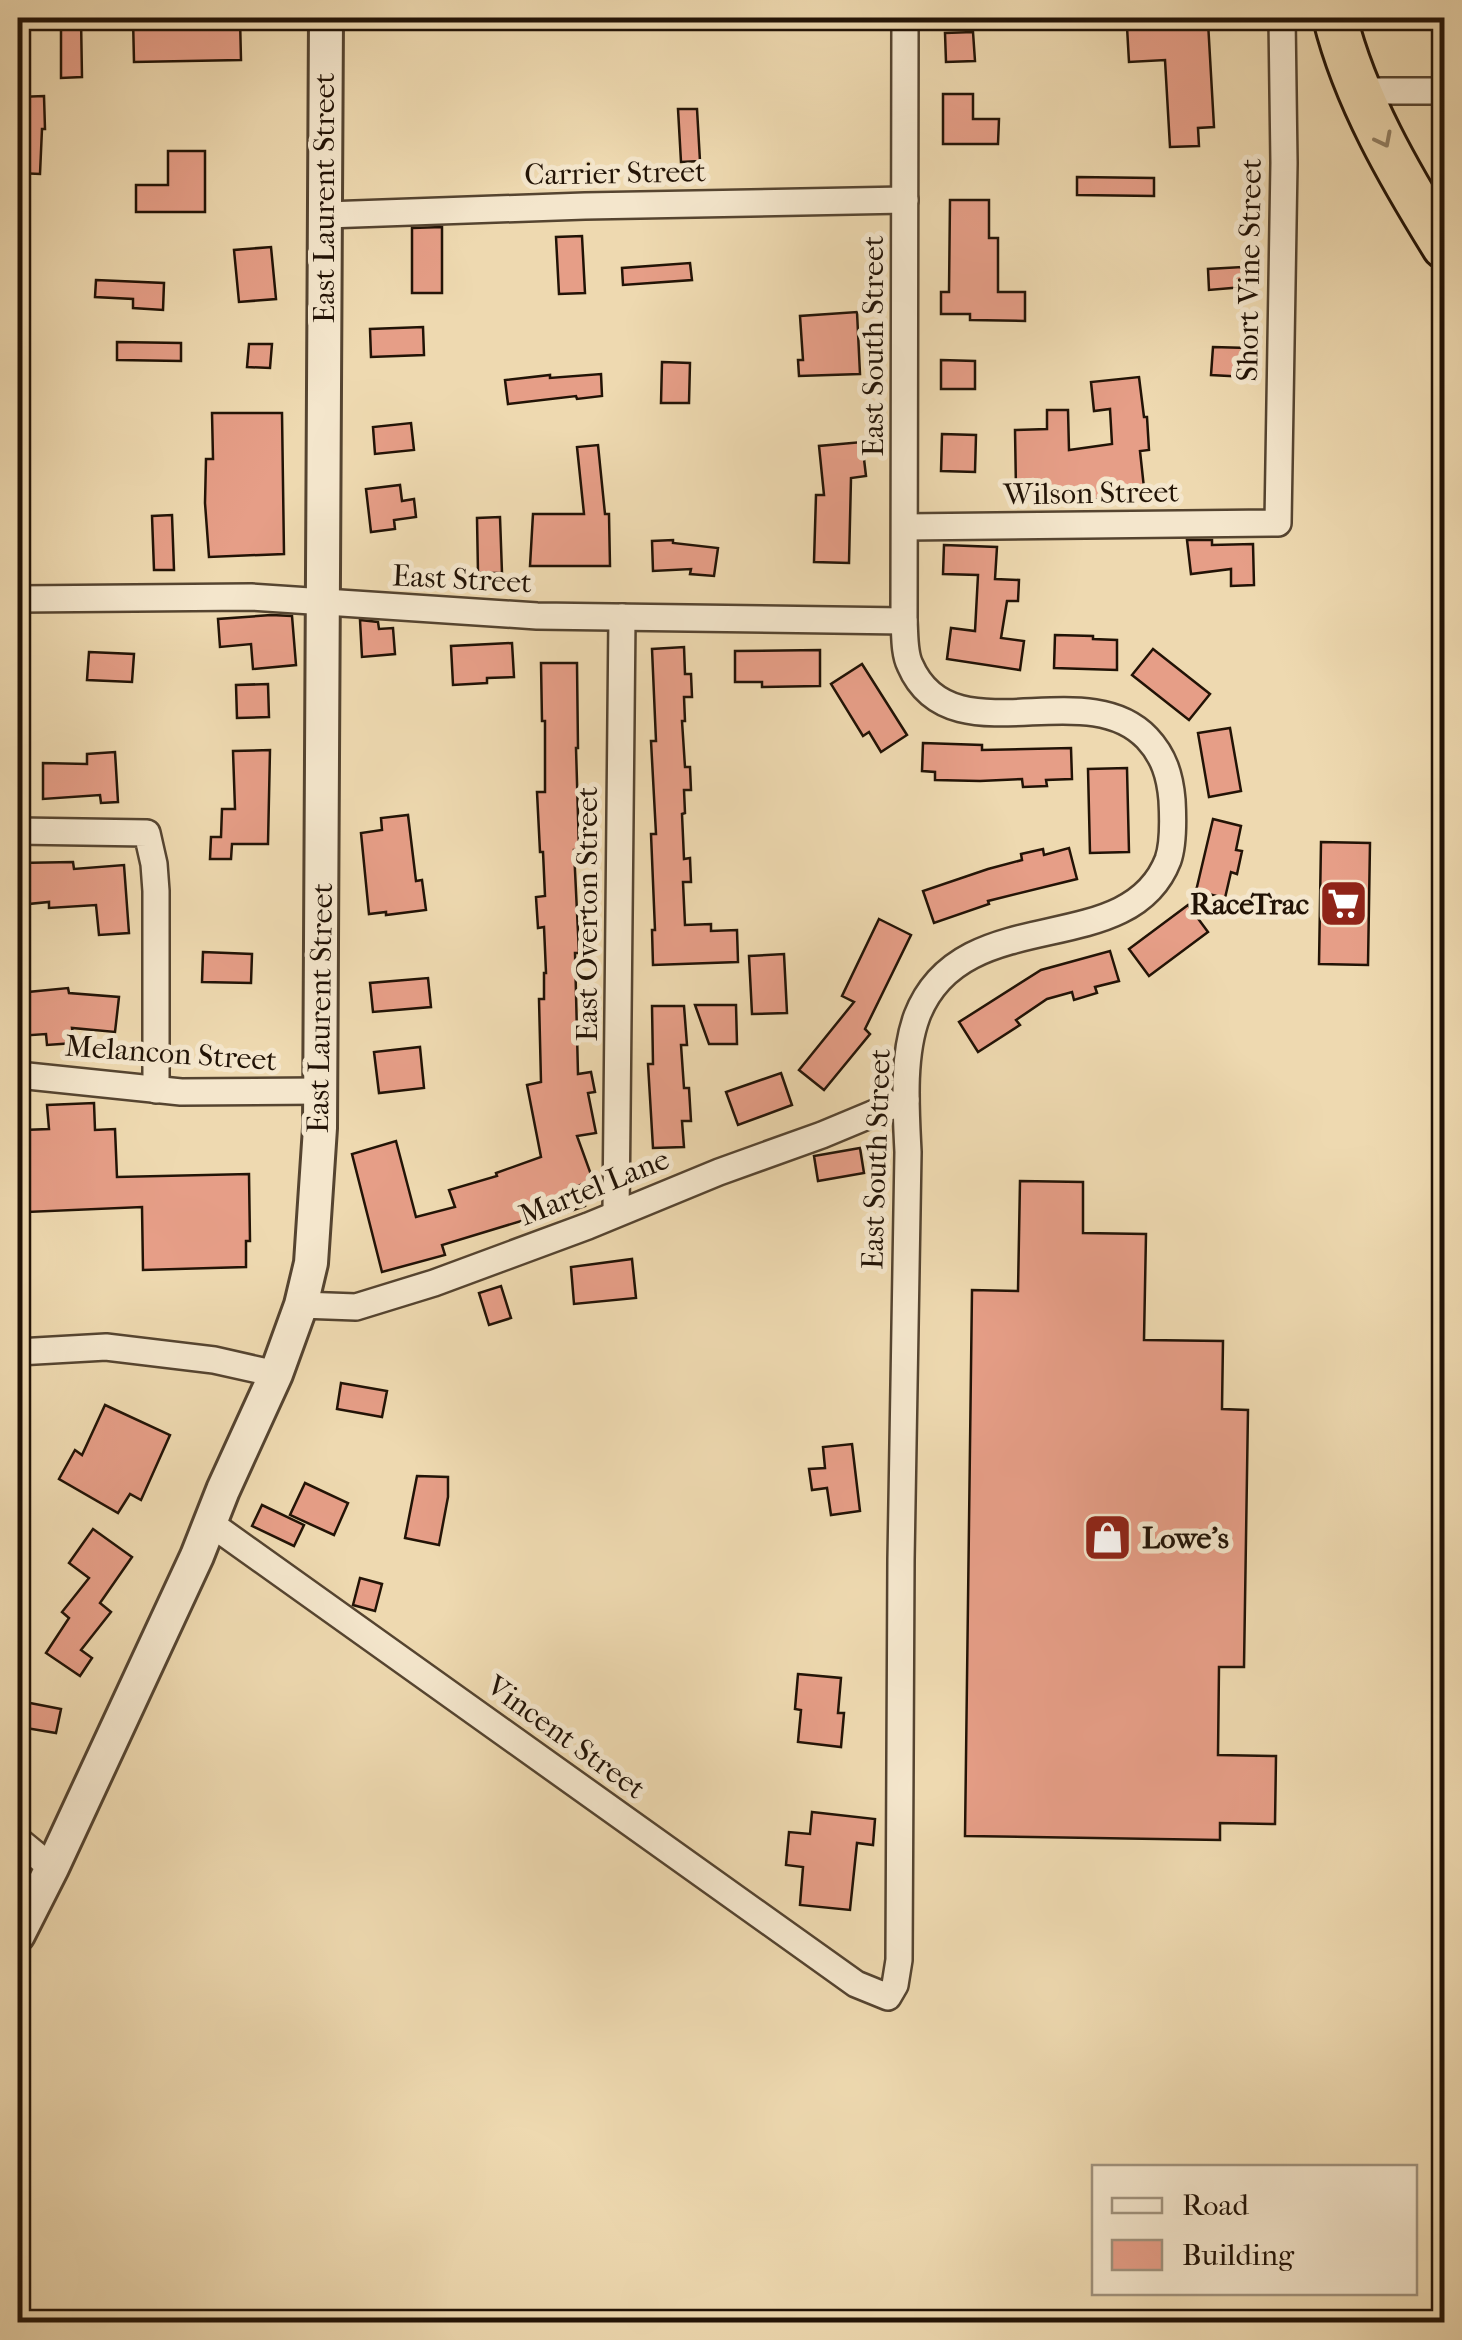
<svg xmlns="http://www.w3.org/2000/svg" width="1462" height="2340" font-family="'IM FELL French Canon',serif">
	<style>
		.building { fill: #e69e87; stroke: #221306; stroke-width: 2.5 }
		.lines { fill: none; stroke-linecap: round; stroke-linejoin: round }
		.minor-casing { stroke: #554430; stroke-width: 30 }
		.tertiary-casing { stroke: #554430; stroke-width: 38 }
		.trunk-casing { stroke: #221306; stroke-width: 48 }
		.minor { stroke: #f4e6cc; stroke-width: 25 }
		.tertiary { stroke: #f4e6cc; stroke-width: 32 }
		.trunk { stroke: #eed9b0; stroke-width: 42 }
		.oneway { stroke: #928064 }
		.labels { text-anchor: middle; stroke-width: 10; stroke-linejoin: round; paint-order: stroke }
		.street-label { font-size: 30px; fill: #221306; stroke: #f4e6cc }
		.poi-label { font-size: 30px; font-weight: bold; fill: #221306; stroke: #f4e6cc; text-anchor: end }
	</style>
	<rect width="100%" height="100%" fill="#eed9b0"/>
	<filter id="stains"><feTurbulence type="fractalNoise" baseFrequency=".002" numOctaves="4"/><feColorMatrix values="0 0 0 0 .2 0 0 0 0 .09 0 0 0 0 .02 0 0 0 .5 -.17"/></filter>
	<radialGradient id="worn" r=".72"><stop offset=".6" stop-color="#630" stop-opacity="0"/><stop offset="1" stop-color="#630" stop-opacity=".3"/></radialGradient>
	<g class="building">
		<polygon points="61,18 81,18 82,77 61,78"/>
		<polygon points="133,18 240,18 241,60 134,62"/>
		<polygon points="1208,22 1214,127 1198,128 1199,146 1170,147 1165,60 1129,62 1127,27"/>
		<polygon points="973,32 975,61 946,62 945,33"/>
		<polygon points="943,94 973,94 973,119 999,119 998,144 943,144"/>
		<polygon points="44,96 45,129 42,129 40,174 18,173 18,97"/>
		<polygon points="678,109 697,109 700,161 681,162"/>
		<polygon points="168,151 205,151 205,212 136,212 136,185 168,185"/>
		<polygon points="1077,177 1154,178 1154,196 1077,195"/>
		<polygon points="950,200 989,200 989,238 998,238 998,292 1025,292 1025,321 970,320 970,314 941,314 941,292 949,292"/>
		<polygon points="442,227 442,293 412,293 412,228"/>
		<polygon points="582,236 585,293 559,294 556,237"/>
		<polygon points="271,247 276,299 239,302 234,250"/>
		<polygon points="690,263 692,280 623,285 622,268"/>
		<polygon points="1242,267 1243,287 1209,290 1208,269"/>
		<polygon points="96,280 164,283 163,310 133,308 133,299 95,297"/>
		<polygon points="857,312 860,374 799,376 798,360 803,360 800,316"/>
		<polygon points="423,327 424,355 371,357 370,329"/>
		<polygon points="117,342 181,343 181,361 117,360"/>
		<polygon points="249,344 272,344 270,368 247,367"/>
		<polygon points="1213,347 1248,348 1247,377 1211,375"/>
		<polygon points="941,360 975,361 975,389 941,389"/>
		<polygon points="662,362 690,363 689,403 661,403"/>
		<polygon points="601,374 602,396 577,399 576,396 508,404 505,380 550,375 550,378"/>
		<polygon points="1139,377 1144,417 1147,417 1149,450 1140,451 1145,497 1118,499 1117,497 1088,500 1086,489 1016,490 1015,430 1047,429 1047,410 1068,410 1069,450 1112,444 1110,409 1094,411 1091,382"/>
		<polygon points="212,413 282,413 284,554 209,557 205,503 206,459 213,459"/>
		<polygon points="411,423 414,450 375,454 373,427"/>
		<polygon points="942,434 976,435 975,472 941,471"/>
		<polygon points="862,442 866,476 851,478 849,563 814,562 816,495 824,495 819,446"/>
		<polygon points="598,445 605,514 609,514 610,566 530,566 533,514 584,514 577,447"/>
		<polygon points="400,485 402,501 414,499 416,517 394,520 395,529 371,532 366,489"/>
		<polygon points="172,515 174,570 154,570 152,516"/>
		<polygon points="500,517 502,573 478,573 477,518"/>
		<polygon points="673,540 673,543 718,548 714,576 690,574 691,569 653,571 652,541"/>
		<polygon points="1187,540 1212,540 1212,545 1253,544 1254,585 1231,586 1231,569 1191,574"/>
		<polygon points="944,545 997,547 995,579 1019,580 1018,601 1007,601 1001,638 1024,641 1020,670 947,659 951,628 975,631 978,575 943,574"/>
		<polygon points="271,615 292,616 296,665 253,669 251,644 220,647 218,619"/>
		<polygon points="360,620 378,622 379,629 393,628 395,654 362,657"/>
		<polygon points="1055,635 1093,636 1093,639 1117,640 1117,670 1054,668"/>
		<polygon points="512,643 514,677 487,678 487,683 453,685 451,646"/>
		<polygon points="684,647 685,674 691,674 692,697 684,697 685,721 682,721 685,767 690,767 691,790 684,790 685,813 682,814 684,859 690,858 691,882 683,882 685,925 711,924 711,931 737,930 738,962 653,965 652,930 655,930 651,834 656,834 651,741 656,741 652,649"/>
		<polygon points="1153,649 1210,694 1189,720 1132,675"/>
		<polygon points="820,650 820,686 762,687 762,682 735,682 735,651"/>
		<polygon points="89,652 134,654 132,682 87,680"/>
		<polygon points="541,663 577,663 578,748 576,748 579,850 574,850 579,953 575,953 578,1074 591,1072 595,1092 588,1093 596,1133 577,1136 593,1180 578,1186 585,1206 534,1224 531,1218 442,1245 445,1255 382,1272 352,1154 396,1141 416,1217 455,1207 449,1190 497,1176 496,1173 541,1157 527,1085 541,1082 539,999 544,999 544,973 546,973 544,927 538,928 536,897 545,896 543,852 540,852 537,792 545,792 545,721 542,721"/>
		<polygon points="862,664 907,735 881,752 869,732 863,736 831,684"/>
		<polygon points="268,684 269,717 237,718 236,685"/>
		<polygon points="1230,728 1241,791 1209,797 1198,733"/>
		<polygon points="923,743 982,745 982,750 1071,748 1072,779 1046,780 1047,786 1023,787 1022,779 980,781 935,780 935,772 922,771"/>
		<polygon points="270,750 268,844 232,844 231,859 210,859 211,837 221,837 222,809 235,809 233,751"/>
		<polygon points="115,752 118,802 101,803 100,795 43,799 43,763 87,764 87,754"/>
		<polygon points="1127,768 1129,852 1090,853 1088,769"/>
		<polygon points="408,815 416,881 422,880 426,910 386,915 386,912 369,914 361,833 382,830 381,818"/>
		<polygon points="1213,819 1241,826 1236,850 1242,851 1237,874 1231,872 1225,898 1196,891"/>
		<polygon points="1321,842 1370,843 1368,965 1319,964"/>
		<polygon points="1069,848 1077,879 988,901 989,904 934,923 923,891 988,869 1022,860 1021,854 1043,849 1044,855"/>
		<polygon points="73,862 74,869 124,865 129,933 99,935 96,905 49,908 49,902 18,905 18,863"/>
		<polygon points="1188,905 1208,932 1149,976 1129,949"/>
		<polygon points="879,919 911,935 865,1029 870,1034 824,1090 799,1070 854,1002 842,996"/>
		<polygon points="1110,951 1119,981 1095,987 1097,993 1074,1000 1072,992 1047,999 1016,1020 1020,1025 978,1052 959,1022 1041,970"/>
		<polygon points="203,952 252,954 251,983 202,982"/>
		<polygon points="784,954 787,1013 752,1014 749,956"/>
		<polygon points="428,978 431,1007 373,1012 370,983"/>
		<polygon points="68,988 69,993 119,997 115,1032 72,1028 74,1043 47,1045 46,1034 18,1036 18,993"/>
		<polygon points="695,1005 736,1005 737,1044 709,1044"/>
		<polygon points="652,1006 684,1006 687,1045 681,1045 684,1088 689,1088 691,1121 682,1121 684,1147 653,1148 648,1064 653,1064"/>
		<polygon points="420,1047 424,1088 379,1093 374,1052"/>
		<polygon points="781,1073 792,1105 738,1125 726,1092"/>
		<polygon points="94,1103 95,1130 115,1129 117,1177 249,1174 250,1241 246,1241 246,1267 143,1270 142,1207 27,1212 23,1130 49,1129 47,1105"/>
		<polygon points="860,1148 864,1173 818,1181 814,1156"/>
		<polygon points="1020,1181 1083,1182 1083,1233 1146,1234 1144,1340 1223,1341 1222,1409 1248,1410 1244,1667 1219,1667 1218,1755 1276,1756 1275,1824 1220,1823 1220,1840 965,1836 972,1290 1018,1291"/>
		<polygon points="632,1259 636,1298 574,1304 571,1267"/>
		<polygon points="501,1286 511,1318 489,1325 479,1293"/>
		<polygon points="341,1383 387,1391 382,1417 337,1409"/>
		<polygon points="105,1405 170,1435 141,1500 130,1494 118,1513 59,1479 75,1450 82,1455"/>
		<polygon points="852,1444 860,1511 831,1515 827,1488 812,1490 809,1469 825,1468 823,1447"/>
		<polygon points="417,1476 448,1477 448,1497 439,1545 405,1538"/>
		<polygon points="305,1483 348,1503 334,1535 290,1515"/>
		<polygon points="262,1505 304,1525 294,1546 252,1526"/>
		<polygon points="93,1529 132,1557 100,1603 111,1612 81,1650 92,1658 80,1676 46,1653 69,1618 62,1612 89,1578 69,1563"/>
		<polygon points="360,1578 382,1584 375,1611 353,1605"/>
		<polygon points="798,1674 841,1678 838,1713 844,1713 841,1747 798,1742 801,1710 795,1709"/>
		<polygon points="30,1703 61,1709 56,1733 26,1728"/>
		<polygon points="812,1812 875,1819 873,1845 857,1843 850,1910 800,1905 803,1867 786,1865 789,1832 810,1834"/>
	</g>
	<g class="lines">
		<defs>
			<g id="minor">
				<polyline points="1361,91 1444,91"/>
				<polyline points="326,215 585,206 905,200"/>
				<polyline points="905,527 1278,523 1284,163 1282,18"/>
				<polyline points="18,599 251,597 537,616 904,621"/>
				<polyline points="18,831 147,833 154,864 156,891 156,1090"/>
				<polyline points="18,1075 181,1092 320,1091"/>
				<polyline points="616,1213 622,617"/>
				<polyline points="301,1305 356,1307 434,1283 588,1226 719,1172 822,1135 906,1100"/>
				<polyline points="18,1352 106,1347 214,1360 276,1374"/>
				<path d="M210,1523L856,1984L888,1997L895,1985L899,1960L901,1560L908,1152C906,1110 902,1056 917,1016C962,899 1128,963 1168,860C1174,843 1173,818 1172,800C1170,776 1164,756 1147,738C1084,672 951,760 910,665C904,653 905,634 904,621L905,18"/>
				<polyline points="18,1840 52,1868"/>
			</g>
			<polyline id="tertiary" points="18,1935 52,1868 197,1556 223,1490 276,1374 301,1305 311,1263 320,1128 326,18"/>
			<path id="trunk" d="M1335,18C1355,99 1400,176 1444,247"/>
		</defs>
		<use href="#minor" class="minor-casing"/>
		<use href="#tertiary" class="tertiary-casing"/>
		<use href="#trunk" class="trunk-casing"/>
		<use href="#minor" class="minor"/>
		<use href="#tertiary" class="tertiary"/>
		<use href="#trunk" class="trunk"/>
	</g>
	<defs><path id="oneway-chevron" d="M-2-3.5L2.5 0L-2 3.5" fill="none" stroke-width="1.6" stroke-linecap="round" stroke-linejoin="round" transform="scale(2.5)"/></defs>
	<use class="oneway" href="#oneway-chevron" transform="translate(1384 140) rotate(63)"/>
	<defs>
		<symbol id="supermarket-square" viewBox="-11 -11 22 22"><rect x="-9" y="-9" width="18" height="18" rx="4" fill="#8f2418" stroke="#f4e6cc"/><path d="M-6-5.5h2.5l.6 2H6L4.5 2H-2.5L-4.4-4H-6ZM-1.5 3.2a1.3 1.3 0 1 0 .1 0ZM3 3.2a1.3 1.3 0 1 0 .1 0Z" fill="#fff"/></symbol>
		<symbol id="shop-square" viewBox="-11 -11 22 22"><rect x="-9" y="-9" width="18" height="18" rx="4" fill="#8f2418" stroke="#f4e6cc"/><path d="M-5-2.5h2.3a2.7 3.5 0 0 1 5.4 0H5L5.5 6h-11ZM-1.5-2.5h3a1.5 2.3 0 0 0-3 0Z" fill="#fff"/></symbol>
	</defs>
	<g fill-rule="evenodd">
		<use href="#supermarket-square" x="1316" y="876" width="55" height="55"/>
		<use href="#shop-square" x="1080" y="1510" width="55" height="55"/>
	</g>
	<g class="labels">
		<g class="street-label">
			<text transform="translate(615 173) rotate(-1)" y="10">Carrier Street</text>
			<text transform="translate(324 198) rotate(-90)" y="10">East Laurent Street</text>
			<text transform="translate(1249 270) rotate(-89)" y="10">Short Vine Street</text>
			<text transform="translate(873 346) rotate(-90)" y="10">East South Street</text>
			<text transform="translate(1091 493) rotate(-1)" y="10">Wilson Street</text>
			<text transform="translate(462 579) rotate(3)" y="10">East Street</text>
			<text transform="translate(587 914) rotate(-90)" y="10">East Overton Street</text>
			<text transform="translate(320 1008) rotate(-89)" y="10">East Laurent Street</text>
			<text transform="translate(171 1053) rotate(4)" y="10">Melancon Street</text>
			<text transform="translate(876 1159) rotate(-88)" y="10">East South Street</text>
			<text transform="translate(594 1187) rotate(-22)" y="10">Martel Lane</text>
			<text transform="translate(566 1737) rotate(36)" y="10">Vincent Street</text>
		</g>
		<g class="poi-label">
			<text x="1309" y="914">RaceTrac</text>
			<text x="1142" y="1548" text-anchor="start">Lowe's</text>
		</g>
	</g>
	<rect width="1462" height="2340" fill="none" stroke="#eed9b0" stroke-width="60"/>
	<rect x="20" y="20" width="1422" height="2300" fill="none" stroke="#221306" stroke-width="5"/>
	<rect x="30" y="30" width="1402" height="2280" fill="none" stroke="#221306" stroke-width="2.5"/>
	<rect x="1092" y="2165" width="325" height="130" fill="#f4e6cc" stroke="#a0927d" stroke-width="2.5"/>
	<rect x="1112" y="2198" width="50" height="15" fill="#f4e6cc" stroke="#a0927d" stroke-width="2.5"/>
	<text x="1182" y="2215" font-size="30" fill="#221306">Road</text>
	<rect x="1112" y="2240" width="50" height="30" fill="#e69e87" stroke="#a0927d" stroke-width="2.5"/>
	<text x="1182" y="2265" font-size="30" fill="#221306">Building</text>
	<rect width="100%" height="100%" filter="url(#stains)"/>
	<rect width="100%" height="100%" fill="url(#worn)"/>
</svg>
